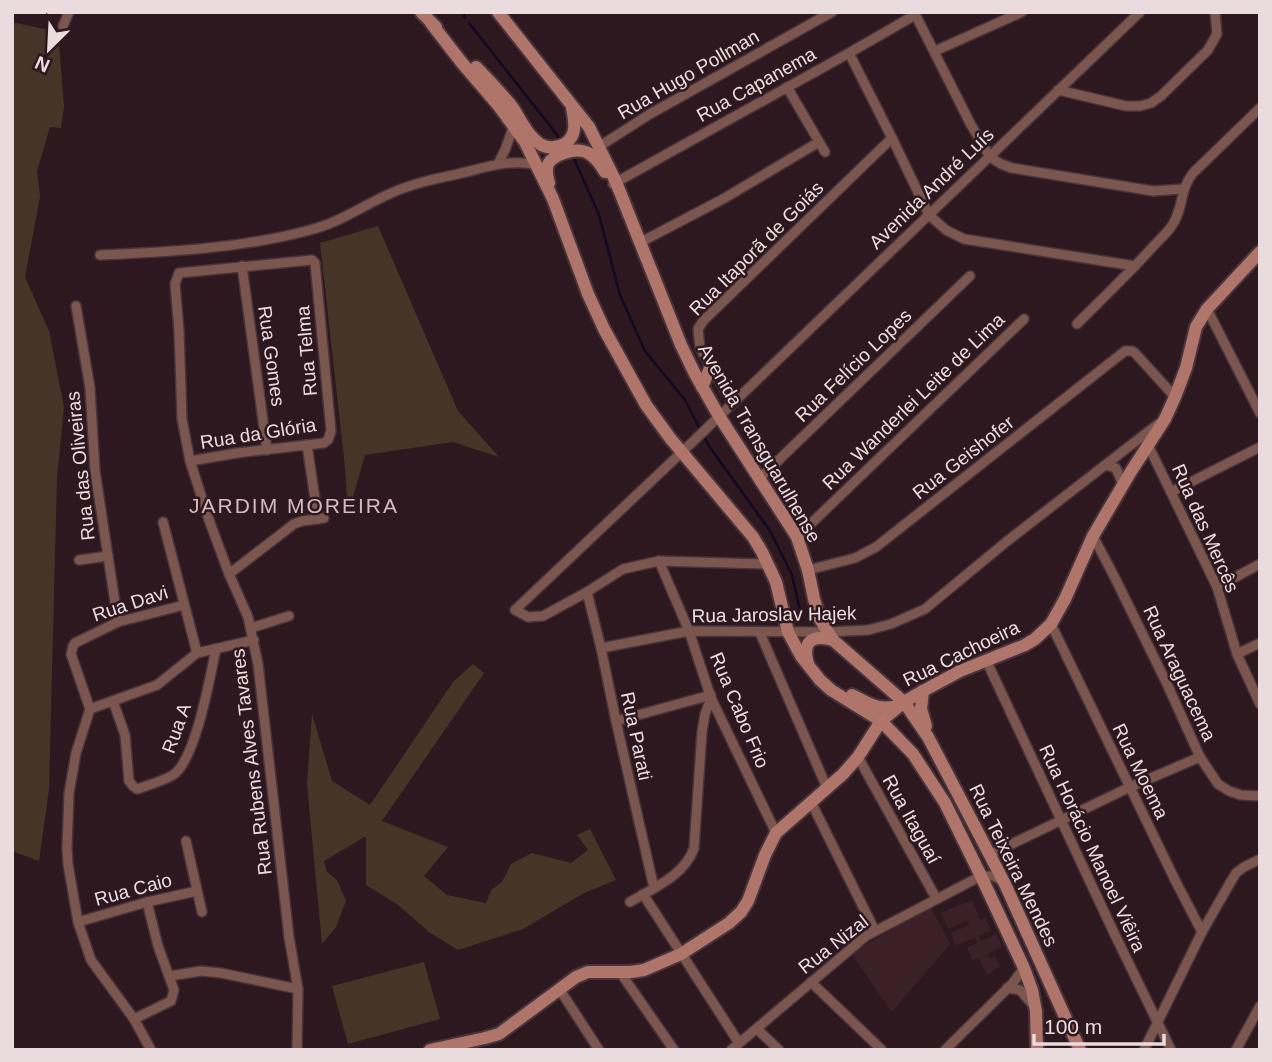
<svg xmlns="http://www.w3.org/2000/svg" width="1272" height="1062" font-family="Helvetica,sans-serif">
	<style>
		.built { fill: #3b2028 }
		.green { fill: #463526 }
		.lines { fill: none; stroke-linecap: round; stroke-linejoin: round }
		.stream { stroke: #120821; stroke-width: 2.5 }
		.street-casing { stroke: #473339; stroke-width: 12 }
		.secondary-casing { stroke: #473339; stroke-width: 16 }
		.street { stroke: #7b564f; stroke-width: 9 }
		.secondary { stroke: #af756a; stroke-width: 12 }
		.labels { text-anchor: middle; stroke-width: 5; stroke-linejoin: round; paint-order: stroke }
		.street-label { font-size: 19px; fill: #eadbdf; stroke: #2c181e }
		.neighbourhood-label { font-size: 21px; letter-spacing: 2px; fill: #d6b8c0; stroke: #2c181e }
	</style>
	<rect width="100%" height="100%" fill="#2c181e"/>
	<g class="built">
		<polygon points="972,900 980,920 985,918 991,930 979,936 981,941 997,934 1002,947 988,954 990,959 995,956 1000,966 987,975 979,958 973,960 967,948 977,943 975,938 955,946 951,933 969,925 967,920 948,929 941,913"/>
		<polygon points="931,907 950,944 892,1012 851,953"/>
	</g>
	<g class="green">
		<polygon points="12,22 58,32 64,106 61,128 50,127 37,171 40,196 25,277 49,331 64,407 57,478 49,789 39,861 12,851"/>
		<polygon points="378,226 458,411 499,457 453,442 365,455 348,515 345,467 320,243"/>
		<polygon points="473,664 484,673 382,821 448,847 424,876 447,895 486,903 491,890 502,882 511,864 532,853 571,863 588,850 577,835 590,829 616,880 584,893 523,929 458,950 429,932 397,904 366,885 366,836 324,861 327,872 337,880 346,901 336,927 322,944 307,784 312,714 332,781 370,805 453,682"/>
		<polygon points="424,962 440,1019 348,1044 332,986"/>
	</g>
	<g class="lines">
		<g class="stream">
			<polyline points="462,12 465,18"/>
			<polyline points="469,23 562,141"/>
			<polyline points="572,154 599,215 620,295 645,351 685,400 701,431"/>
			<polyline points="704,437 709,446 770,531 792,575 802,619"/>
		</g>
		<defs>
			<g id="street">
				<polyline points="914,12 970,123 990,157 1001,164 1012,168 1153,191 1183,189"/>
				<polyline points="63,26 69,12"/>
				<polyline points="935,51 1022,12"/>
				<polyline points="849,53 892,138 929,215 946,230 964,239 1135,266"/>
				<polyline points="787,87 825,152"/>
				<polyline points="1058,90 1126,106 1140,106 1151,103 1161,96 1208,50 1217,34 1215,12"/>
				<polyline points="600,146 650,114 832,12"/>
				<polyline points="498,164 505,150 514,125"/>
				<polyline points="613,184 849,53 915,15"/>
				<polyline points="641,242 723,199 819,142"/>
				<path d="M100,255C168,252 244,248 310,230C338,223 361,207 387,195C410,184 434,179 458,174C483,168 511,158 537,165"/>
				<polyline points="242,266 267,450"/>
				<polyline points="76,306 90,388 95,471 118,622"/>
				<polyline points="1207,309 1260,413"/>
				<path d="M1077,324C1101,300 1126,276 1149,251C1156,243 1165,235 1171,227C1184,209 1179,190 1193,173L1260,108"/>
				<polyline points="729,397 700,348 698,329 703,321 892,138"/>
				<polyline points="307,445 318,519"/>
				<polyline points="1148,445 1217,587 1237,654 1260,704"/>
				<polyline points="190,461 237,453 324,443 328,440 331,431 315,263 312,260 179,273 175,284 179,331 182,419 190,461 209,520 229,574 248,617 258,664 289,937 298,989 297,1050"/>
				<polyline points="1105,465 1116,468 1123,485"/>
				<polyline points="760,478 970,276"/>
				<polyline points="1171,492 1260,447"/>
				<polyline points="163,522 197,653"/>
				<polyline points="1093,536 1115,578 1167,684 1200,757 1218,784 1229,791 1241,795 1260,796"/>
				<polyline points="797,537 1024,319"/>
				<polyline points="79,560 108,556"/>
				<polyline points="659,561 689,631 711,698 776,833"/>
				<polyline points="768,564 659,561 623,569 587,592 543,616 528,617 515,610 682,452 1140,12"/>
				<polyline points="808,570 855,558 876,547 1125,351 1132,351 1135,353 1175,397"/>
				<polyline points="229,574 294,524 302,521 324,518"/>
				<polyline points="1217,587 1260,564"/>
				<polyline points="587,592 601,648 616,721 654,888"/>
				<polyline points="1051,624 1175,880 1202,932"/>
				<polyline points="251,628 289,616"/>
				<polyline points="760,633 827,788"/>
				<polyline points="601,648 689,631 828,632 868,630 891,624 925,609 1006,542 1158,424"/>
				<polyline points="1237,654 1260,643"/>
				<polyline points="986,660 1115,935 1171,1050"/>
				<path d="M113,701L125,735L129,781L133,786L137,789C149,785 163,781 173,775C196,760 210,676 216,649"/>
				<polyline points="90,709 76,753 69,793 67,848 68,864 78,922 91,960 134,1019 151,1050"/>
				<polyline points="90,709 71,654 73,646 75,643 118,622 184,605"/>
				<polyline points="90,709 157,685 197,653 254,640"/>
				<polyline points="616,721 711,695"/>
				<polyline points="858,757 936,898"/>
				<polyline points="811,802 875,931"/>
				<polyline points="186,841 202,912"/>
				<polyline points="991,854 1130,787 1200,757"/>
				<polyline points="643,894 739,1043"/>
				<path d="M630,902C654,888 685,875 694,848L702,732L705,714L711,698"/>
				<polyline points="78,922 147,902 197,891"/>
				<polyline points="620,972 674,1050"/>
				<polyline points="170,976 201,971 221,973 298,989"/>
				<polyline points="811,982 882,1050"/>
				<polyline points="1007,988 1020,990 1033,1005"/>
				<polyline points="560,990 599,1050"/>
				<polyline points="134,1019 171,1001 174,990 158,946 147,902"/>
				<polyline points="757,1029 779,1050"/>
				<polyline points="731,1050 866,936 981,876 994,876 1004,882"/>
				<polyline points="945,1050 1012,984 1024,968"/>
				<polyline points="1144,1050 1202,932 1230,883 1236,873 1244,867 1260,859"/>
				<polyline points="1236,1050 1260,1006"/>
			</g>
			<g id="secondary">
				<polyline points="421,12 436,27"/>
				<polyline points="498,12 589,127 616,182 681,345 695,374 719,416 797,537 808,570 814,599 820,619 833,640 904,702 928,737 1005,884 1080,1050"/>
				<polyline points="431,23 462,63 498,105 525,142 553,199 588,294 604,329 646,405 670,438 753,537 762,552 776,582 788,632 801,656 820,680 831,690 881,721 913,754 945,803 981,876 1024,968 1032,990 1036,1011 1037,1050"/>
				<path d="M476,67C488,79 499,91 510,104C520,117 526,135 540,144C547,149 559,148 566,143C578,134 574,120 572,107"/>
				<path d="M549,183C544,166 547,159 564,153C572,151 578,149 586,152C595,156 600,164 605,172"/>
				<polyline points="702,387 711,366"/>
				<path d="M808,664C802,642 811,634 833,640"/>
				<polyline points="923,691 921,709 926,726"/>
				<path d="M852,695C868,703 878,711 897,706"/>
				<polyline points="430,1050 485,1038 499,1034 576,977 588,972 631,972 644,970 681,954 729,923 741,912 748,901 765,855 776,833 843,774 858,757 881,721 904,702 923,691 960,671 1025,645 1035,639 1051,624 1065,599 1093,536 1130,473 1165,419 1175,397 1186,368 1196,327 1207,309 1260,252"/>
			</g>
		</defs>
		<use href="#street" class="street-casing"/>
		<use href="#secondary" class="secondary-casing"/>
		<use href="#street" class="street"/>
		<use href="#secondary" class="secondary"/>
	</g>
	<g class="labels">
		<g class="street-label">
			<text transform="translate(688 74) rotate(-30)" y="7">Rua Hugo Pollman</text>
			<text transform="translate(756 84) rotate(-29)" y="7">Rua Capanema</text>
			<text transform="translate(931 188) rotate(-44)" y="7">Avenida André Luís</text>
			<text transform="translate(756 248) rotate(-45)" y="7">Rua Itaporã de Goiás</text>
			<text transform="translate(306 351) rotate(-95)" y="7">Rua Telma</text>
			<text transform="translate(272 356) rotate(82)" y="7">Rua Gomes</text>
			<text transform="translate(853 365) rotate(-44)" y="7">Rua Felício Lopes</text>
			<text transform="translate(913 401) rotate(-44)" y="7">Rua Wanderlei Leite de Lima</text>
			<text transform="translate(258 433) rotate(-9)" y="7">Rua da Glória</text>
			<text transform="translate(760 443) rotate(60)" y="7">Avenida Transguarulhense</text>
			<text transform="translate(963 457) rotate(-38)" y="7">Rua Geishofer</text>
			<text transform="translate(80 466) rotate(-96)" y="7">Rua das Oliveiras</text>
			<text transform="translate(1206 528) rotate(66)" y="7">Rua das Mercês</text>
			<text transform="translate(130 603) rotate(-18)" y="7">Rua Davi</text>
			<text transform="translate(774 614) rotate(-1)" y="7">Rua Jaroslav Hajek</text>
			<text transform="translate(961 653) rotate(-26)" y="7">Rua Cachoeira</text>
			<text transform="translate(1180 673) rotate(65)" y="7">Rua Araguacema</text>
			<text transform="translate(740 710) rotate(67)" y="7">Rua Cabo Frio</text>
			<text transform="translate(176 728) rotate(-70)" y="7">Rua A</text>
			<text transform="translate(637 736) rotate(78)" y="7">Rua Parati</text>
			<text transform="translate(251 762) rotate(-97)" y="7">Rua Rubens Alves Tavares</text>
			<text transform="translate(1141 771) rotate(64)" y="7">Rua Moema</text>
			<text transform="translate(912 819) rotate(61)" y="7">Rua Itaguaí</text>
			<text transform="translate(1093 848) rotate(65)" y="7">Rua Horácio Manoel Viêira</text>
			<text transform="translate(1014 865) rotate(64)" y="7">Rua Teixeira Mendes</text>
			<text transform="translate(133 889) rotate(-15)" y="7">Rua Caio</text>
			<text transform="translate(833 944) rotate(-38)" y="7">Rua Nizal</text>
		</g>
		<g class="neighbourhood-label">
			<text x="294" y="513">JARDIM MOREIRA</text>
		</g>
	</g>
	<rect width="1272" height="1062" fill="none" stroke="#eadbdf" stroke-width="28"/>
	<g transform="translate(49 49) rotate(204)" stroke="#2c181e" stroke-width="5" paint-order="stroke">
	<path d="M0-5L12 26L0 18L-12 26Z" fill="#eadbdf"/>
	<text y="-10" font-size="19" font-weight="bold" text-anchor="middle" fill="#eadbdf">N</text>
	</g>
	<path d="M1034 1034v10h130v-10" fill="none" stroke="#eadbdf" stroke-width="3.5"/>
	<text x="1044" y="1034" font-size="21" fill="#eadbdf" stroke="#2c181e" stroke-width="5" paint-order="stroke">100 m</text>
</svg>
